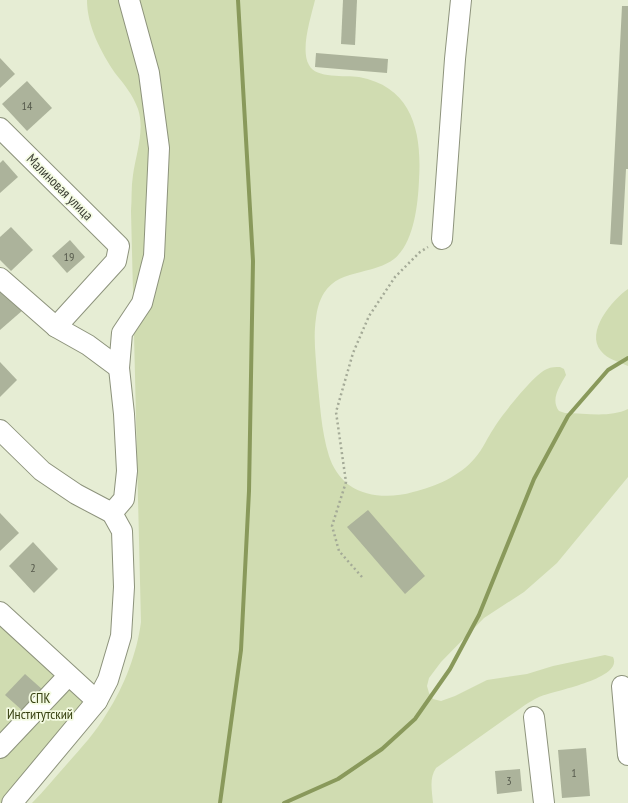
<svg xmlns="http://www.w3.org/2000/svg" width="628" height="803" font-family="'PT Sans Narrow',sans-serif">
	<style>
		.green { fill: #d0dcb1 }
		.lines { fill: none; stroke-linecap: round; stroke-linejoin: round }
		.stream { stroke: #89995b; stroke-width: 4 }
		.building { fill: #acb39b }
		.minor-casing { stroke: #8d937c; stroke-width: 22 }
		.path { stroke: #a4aa97; stroke-width: 2.5; stroke-dasharray: 2 3; stroke-linecap: butt }
		.minor { stroke: #fff; stroke-width: 20 }
		.labels { text-anchor: middle; stroke-width: 3.5; stroke-linejoin: round; paint-order: stroke }
		.number-label { font-size: 12px; fill: #565a4c }
		.street-label { font-size: 14px; fill: #393c32; stroke: #f3fae1 }
		.park-label { font-size: 14px; fill: #384212; stroke: #f3fae1 }
	</style>
	<rect width="100%" height="100%" fill="#e6edd4"/>
	<g class="green">
		<path d="M87,0H315C311,17 300,50 309,65C316,79 345,75 359,77C413,87 422,133 419,180C418,204 414,243 394,259C385,266 372,269 361,272C345,276 333,279 324,293C319,301 317,310 316,318C313,338 316,357 317,376C320,403 321,430 329,456C332,466 340,479 349,485C367,498 393,498 413,492C435,487 460,476 475,458C483,449 487,438 494,428C501,416 535,373 547,369C551,367 556,367 560,367L564,369L566,375C560,386 550,399 559,411L565,413C586,413 609,418 628,409V477L557,563L524,592L484,618L441,662L429,678L427,686L429,693L433,699L441,701L455,696L487,680L527,674L553,666L605,655L613,657C624,679 552,691 539,697C534,699 530,702 525,705L436,768C429,778 432,791 433,803H32C44,791 55,777 67,764C81,748 96,732 107,713C124,687 137,653 141,622L131,211C132,199 131,187 133,175C136,154 145,130 138,109C133,95 124,84 115,73C101,52 87,26 87,0Z"/>
		<path d="M628,289V366C619,362 607,359 601,351C585,332 612,300 628,289Z"/>
		<polygon points="0,620 104,708 57,744 1,803 0,803"/>
	</g>
	<g class="lines">
		<g class="stream">
			<polyline points="220,803 241,650 249,491 253,261 238,0"/>
			<polyline points="284,803 338,779 382,749 415,719 450,669 479,615 534,479 568,416 608,370 628,358"/>
		</g>
	</g>
	<g class="building">
		<polygon points="343,0 357,0 355,45 341,44"/>
		<polygon points="622,6 628,6 628,169 626,169 622,245 610,244"/>
		<polygon points="316,53 388,59 387,73 315,67"/>
		<polygon points="0,58 15,74 0,88"/>
		<polygon points="27,81 52,108 27,131 2,104"/>
		<polygon points="3,160 18,177 0,193 0,163"/>
		<polygon points="11,227 33,250 11,271 0,260 0,237"/>
		<polygon points="70,240 85,257 67,273 52,256"/>
		<polygon points="0,284 23,310 0,330"/>
		<polygon points="0,362 17,380 0,397"/>
		<polygon points="368,510 425,576 405,594 347,527"/>
		<polygon points="0,513 19,533 0,551"/>
		<polygon points="33,542 58,569 34,593 9,566"/>
		<polygon points="25,674 43,690 24,712 5,695"/>
		<polygon points="586,748 590,796 562,798 558,750"/>
		<polygon points="520,769 522,791 497,794 495,771"/>
	</g>
	<g class="lines">
		<defs>
			<g id="minor">
				<polyline points="0,128 119,246 116,261 56,327 88,345 119,368"/>
				<polyline points="442,239 455,59 461,0"/>
				<polyline points="0,278 56,327"/>
				<polyline points="0,430 42,471 76,494 112,513"/>
				<polyline points="0,612 97,701"/>
				<polyline points="622,686 628,755"/>
				<polyline points="534,717 544,803"/>
				<polyline points="0,748 68,676"/>
				<polyline points="12,803 97,701 108,680 121,636 124,587 122,531 112,513 124,499 127,471 124,414 119,368 122,333 142,303 154,256 159,148 149,73 129,0"/>
			</g>
		</defs>
		<use href="#minor" class="minor-casing"/>
		<polyline class="path" points="362,577 339,551 332,526 346,482 336,412 353,353 369,316 395,277 420,252 428,247"/>
		<use href="#minor" class="minor"/>
	</g>
	<g class="labels">
		<g class="number-label">
			<text x="27" y="110">14</text>
			<text x="69" y="261">19</text>
			<text x="33" y="572">2</text>
			<text x="574" y="777">1</text>
			<text x="509" y="785">3</text>
		</g>
		<g class="street-label">
			<text transform="translate(60 187) rotate(45)" y="5">Малиновая улица</text>
		</g>
		<g class="park-label">
			<text x="40" y="703">СПК<tspan x="40" dy="16">Институтский</tspan></text>
		</g>
	</g>
</svg>
